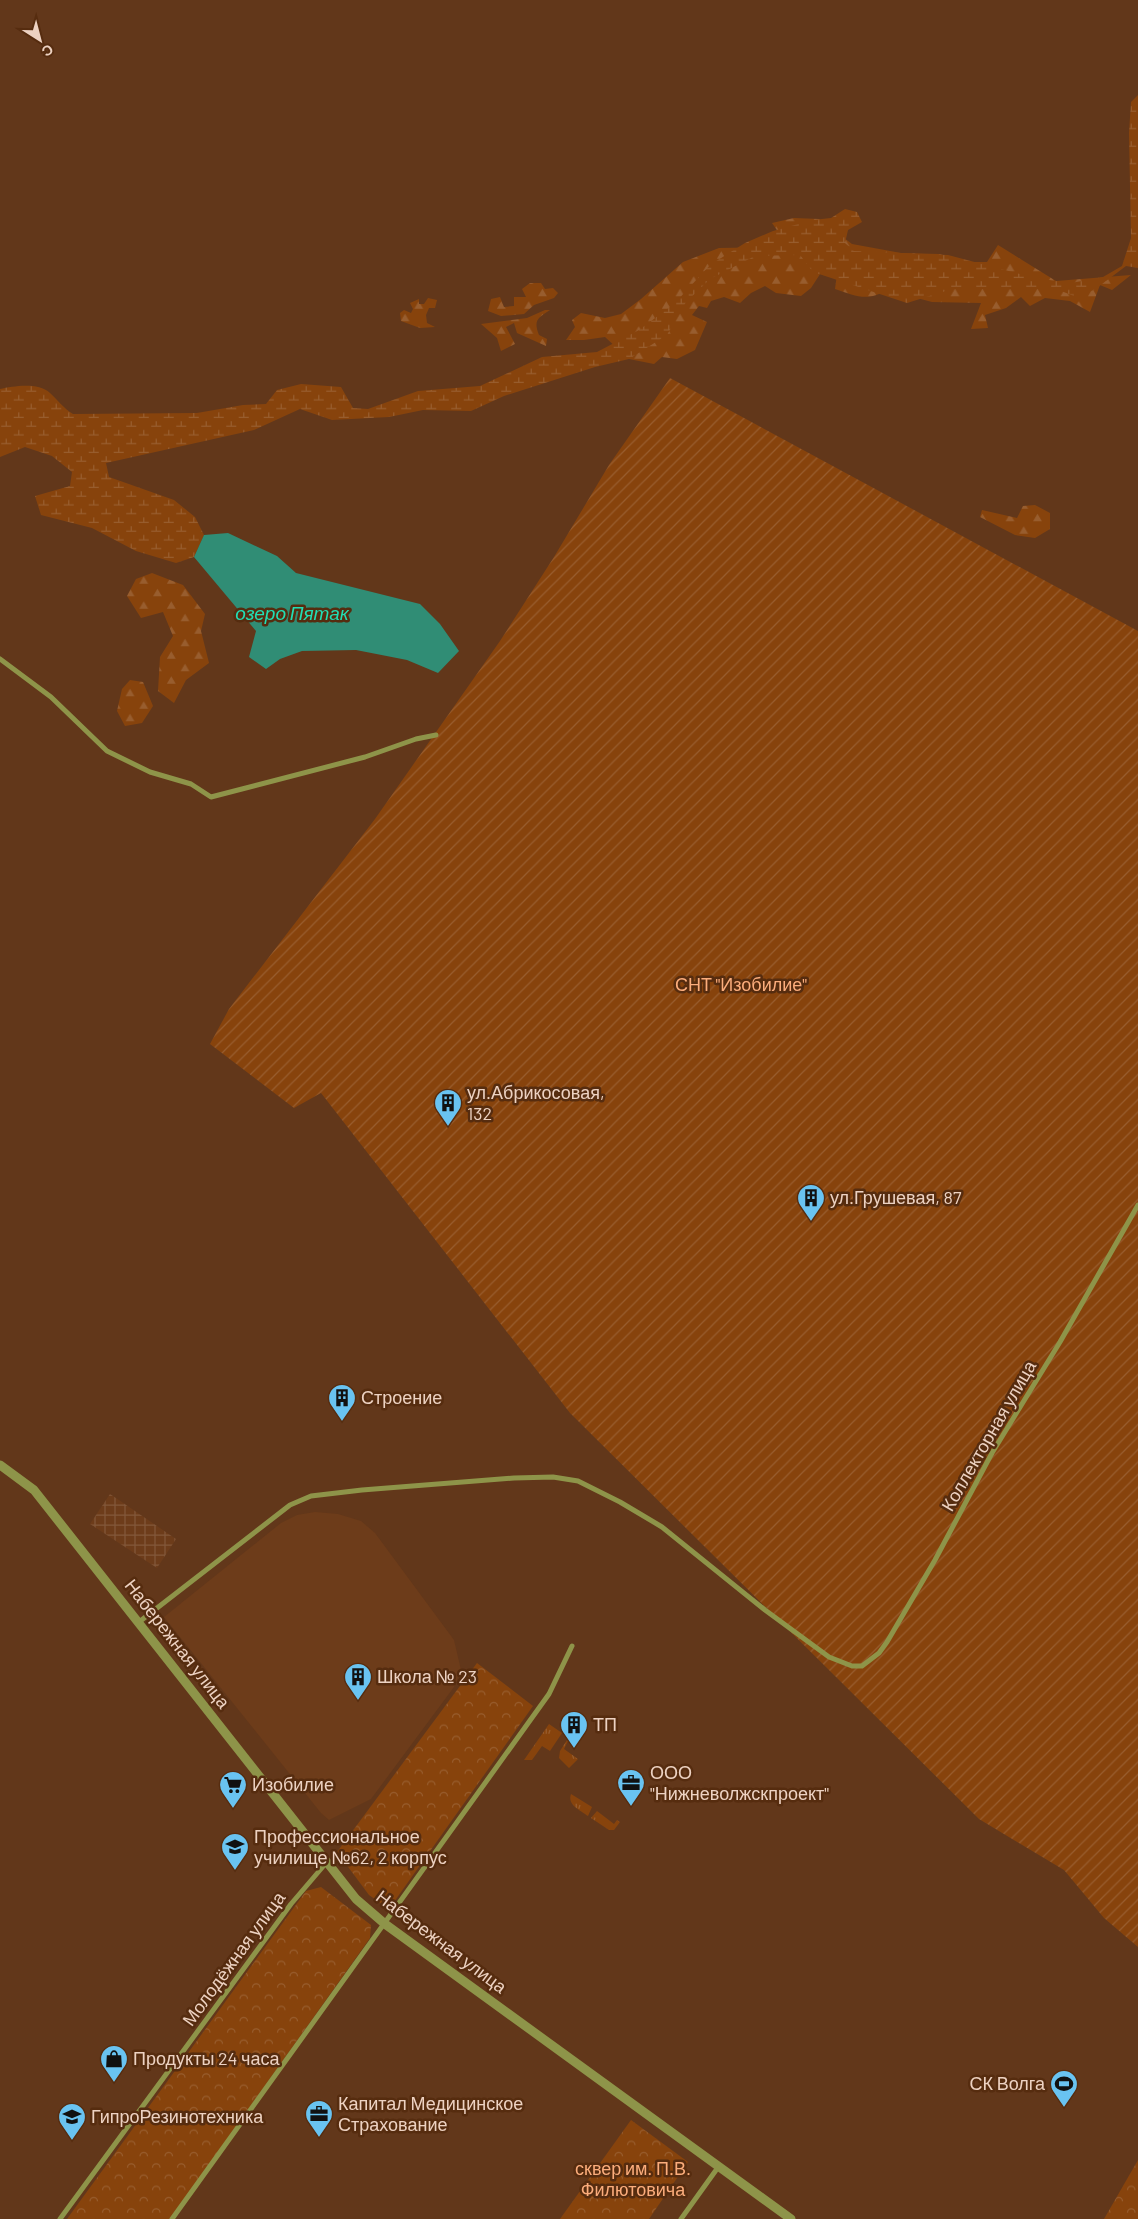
<svg xmlns="http://www.w3.org/2000/svg" width="1138" height="2219" font-family="Barlow,sans-serif">
	<style>
		.built { fill: #6d3c1a }
		.industrial { fill: url(#industrial-grid) }
		.grass { fill: url(#grass-tufts) }
		.forest { fill: url(#forest-firs) }
		.wetland { fill: url(#wetland-marsh) }
		.park { fill: url(#park-crowns) }
		.garden { fill: url(#garden-furrows) }
		.water { fill: #308d75 }
		.lines { fill: none; stroke-linecap: round; stroke-linejoin: round }
		.minor { stroke: #8e9449; stroke-width: 5 }
		.tertiary { stroke: #8e9449; stroke-width: 9 }
		.labels { text-anchor: middle; stroke-width: 5; stroke-linejoin: round; paint-order: stroke }
		.park-label { font-size: 18px; fill: #fcad7c; stroke: #562c0f }
		.poi-label { font-size: 18px; fill: #edd2c2; stroke: #562c0f; text-anchor: start }
		.street-label { font-size: 18px; fill: #edd2c2; stroke: #562c0f }
		.water-label { font-size: 19px; font-style: italic; fill: #21deb5; stroke: #562c0f }
	</style>
	<defs>
		<pattern id="industrial-grid" width="8" height="8" patternUnits="userSpaceOnUse" patternTransform="scale(1.25)"><rect width="8" height="8" fill="#6d3c1a"/><path d="M0 4h8M4 0v8" fill="none" stroke="#82573a"/></pattern>
		<pattern id="grass-tufts" width="24" height="20" patternUnits="userSpaceOnUse" patternTransform="scale(1.25)"><rect width="24" height="20" fill="#87430c"/><path d="M3 7l-1-3M5 7V3M7 7l1-3M15 17l-1-3M17 17v-4M19 17l1-3" fill="none" stroke="#985d2e"/></pattern>
		<pattern id="forest-firs" width="22" height="20" patternUnits="userSpaceOnUse" patternTransform="scale(1.25)"><rect width="22" height="20" fill="#87430c"/><path d="M5 1l3.5 6h-7zM16 11l3.5 6h-7z" fill="#985d2e"/></pattern>
		<pattern id="wetland-marsh" width="20" height="14" patternUnits="userSpaceOnUse" patternTransform="scale(1.25)"><rect width="20" height="14" fill="#87430c"/><path d="M1 5h8M5 5V1M11 12h8M15 12V8" fill="none" stroke="#985d2e"/></pattern>
		<pattern id="park-crowns" width="20" height="18" patternUnits="userSpaceOnUse" patternTransform="scale(1.25)"><rect width="20" height="18" fill="#87430c"/><path d="M2 6a3 3 0 1 1 6 0M12 15a3 3 0 1 1 6 0" fill="none" stroke="#985d2e"/></pattern>
		<pattern id="garden-furrows" width="10" height="10" patternUnits="userSpaceOnUse" patternTransform="scale(1.25)"><rect width="10" height="10" fill="#87430c"/><path d="M-1 1l2-2M0 10L10 0M9 11l2-2" fill="none" stroke="#985d2e"/></pattern>
	</defs>
	<rect width="100%" height="100%" fill="#62371a"/>
	<polygon class="built" points="315,1512 338,1514 361,1521 375,1533 454,1640 461,1670 454,1687 371,1799 329,1820 321,1813 164,1617 281,1523 297,1515"/>
	<polygon class="industrial" points="110,1494 176,1539 157,1568 90,1524"/>
	<g class="grass">
		<polygon points="549,1724 562,1733 550,1751 542,1746 532,1760 524,1760"/>
		<polygon points="569,1737 570,1737 564,1749 578,1759 569,1768 559,1758 560,1751"/>
		<path d="M571,1794L592,1807L588,1816C580,1810 567,1805 571,1794Z"/>
		<polygon points="597,1811 614,1824 617,1820 620,1822 614,1830 609,1830 591,1818"/>
	</g>
	<g class="forest">
		<path d="M794,218L819,219L852,244L901,253L939,254L971,262H987L998,245L1056,281L1131,275L1112,290L1100,285L1090,312L1070,301L1045,298L1030,306L1021,297L1006,308L985,315L988,328L971,329L981,303L932,302L887,290C867,302 856,296 835,289L837,274L824,268L811,288L801,296L776,293L765,286L751,293L740,303L724,297L711,301L707,308L699,306L692,315L707,322L695,350L677,359L662,357L654,364L629,359L605,337L584,340H566L575,327L572,320L581,313L605,318L621,314L641,299L683,262L719,248L773,247L781,236L772,223Z"/>
		<polygon points="530,283 541,283 545,289 553,288 558,293 554,298 534,305 524,314 501,316 488,311 491,299 500,297 504,307 514,306 514,297 526,297 522,289"/>
		<polygon points="428,298 437,300 435,308 429,308 426,315 427,323 435,327 420,328 401,321 400,313 404,310 411,313 413,309 410,303 419,299 419,304 424,304"/>
		<path d="M545,310H550C538,318 533,320 539,335L547,339L546,346L517,333L514,323L506,327L515,344L501,351L497,338L481,324L527,318Z"/>
		<polygon points="1035,505 1050,513 1050,529 1035,538 1015,535 980,517 982,510 1017,518 1023,506"/>
		<polygon points="152,573 183,585 205,614 201,631 209,663 186,680 174,703 158,691 160,657 173,636 163,612 141,618 127,596 136,579"/>
		<polygon points="130,680 143,682 153,706 142,723 125,726 117,711 122,689"/>
	</g>
	<path class="wetland" d="M1138,95V268L1126,266L1094,290L1074,296L1056,289H952L907,303L813,272L800,255L755,256L710,279L686,302L667,335L629,359L595,367L504,396L471,411L423,410L389,417L332,420L300,409L254,430L106,463L109,477L174,500L195,517L204,535L194,557L176,563L136,551L92,528L41,515L35,496L70,486L72,472L52,456L25,447L0,457V389C14,386 38,382 50,393C58,400 63,408 73,414L197,413L243,405L266,404L277,390L301,384L341,387L353,408L368,409L418,391L480,386L542,357L597,352L639,330L674,304L710,265L745,243L773,231L813,220L831,218L845,209L857,212L862,222L848,230L845,243L854,251L948,255L1035,278L1071,283L1103,277L1122,266L1131,238L1129,133L1131,102Z"/>
	<g class="park">
		<polygon points="477,1663 533,1706 389,1909 369,1895 337,1852"/>
		<polygon points="321,1887 371,1925 370,1938 170,2219 67,2219 306,1891"/>
		<polygon points="631,2120 688,2162 649,2219 560,2219"/>
		<polygon points="1138,2160 1138,2219 1104,2219"/>
	</g>
	<polygon class="garden" points="670,378 1138,631 1138,1947 1104,1918 1064,1870 979,1819 570,1413 321,1093 294,1108 210,1044 229,1009 375,819 500,641 554,557 609,465"/>
	<polygon class="water" points="228,533 277,556 296,573 420,604 440,624 459,651 438,673 407,660 356,650 302,651 280,659 266,669 249,657 256,631 194,557 204,535"/>
	<g class="lines">
		<g class="minor">
			<polyline points="0,659 51,697 107,751 150,772 191,784 211,797 365,757 416,739 436,735"/>
			<polyline points="139,1622 290,1505 311,1496 362,1490 514,1478 553,1477 578,1481 620,1502 662,1527 765,1610 829,1657 852,1666 862,1666 879,1653 887,1642 935,1560 992,1453 1060,1342 1138,1205"/>
			<polyline points="60,2219 291,1904 326,1863"/>
			<polyline points="172,2219 549,1694 572,1646"/>
			<polyline points="681,2219 719,2166"/>
		</g>
		<polyline class="tertiary" points="0,1465 34,1490 356,1899 385,1924 791,2219"/>
	</g>
	<defs>
		<symbol id="building-pin" viewBox="-11 -11 22 30"><path d="M0 17L-7.5 6A9.5 9.5 0 1 1 7.5 6Z" fill="#69c3f1" stroke="#562c0f"/><path d="M-4-6H4V6H1V3H-1V6H-4ZM-2.5-4.3h1.7v1.8h-1.7ZM.8-4.3h1.7v1.8H.8ZM-2.5-1h1.7V.8h-1.7ZM.8-1h1.7V.8H.8Z" fill="#111"/></symbol>
		<symbol id="office-pin" viewBox="-11 -11 22 30"><path d="M0 17L-7.5 6A9.5 9.5 0 1 1 7.5 6Z" fill="#69c3f1" stroke="#562c0f"/><path d="M-6-3h4V-5.5h4V-3h4V5H-6ZM-1-4.5V-3h2v-1.5ZM-6 0V1H6V0Z" fill="#111"/></symbol>
		<symbol id="supermarket-pin" viewBox="-11 -11 22 30"><path d="M0 17L-7.5 6A9.5 9.5 0 1 1 7.5 6Z" fill="#69c3f1" stroke="#562c0f"/><path d="M-6-5.5h2.5l.6 2H6L4.5 2H-2.5L-4.4-4H-6ZM-1.5 3.2a1.3 1.3 0 1 0 .1 0ZM3 3.2a1.3 1.3 0 1 0 .1 0Z" fill="#111"/></symbol>
		<symbol id="school-pin" viewBox="-11 -11 22 30"><path d="M0 17L-7.5 6A9.5 9.5 0 1 1 7.5 6Z" fill="#69c3f1" stroke="#562c0f"/><path d="M0-5L7-2L0 1L-7-2ZM-4 1L0 2.5L4 1V4Q0 6-4 4Z" fill="#111"/></symbol>
		<symbol id="shop-pin" viewBox="-11 -11 22 30"><path d="M0 17L-7.5 6A9.5 9.5 0 1 1 7.5 6Z" fill="#69c3f1" stroke="#562c0f"/><path d="M-5-2.5h2.3a2.7 3.5 0 0 1 5.4 0H5L5.5 6h-11ZM-1.5-2.5h3a1.5 2.3 0 0 0-3 0Z" fill="#111"/></symbol>
		<symbol id="stadium-pin" viewBox="-11 -11 22 30"><path d="M0 17L-7.5 6A9.5 9.5 0 1 1 7.5 6Z" fill="#69c3f1" stroke="#562c0f"/><path d="M0-5a6.5 5 0 1 0 0 10a6.5 5 0 1 0 0-10ZM-3.5-1.8h7v3.6h-7Z" fill="#111"/></symbol>
		<symbol id="university-pin" viewBox="-11 -11 22 30"><path d="M0 17L-7.5 6A9.5 9.5 0 1 1 7.5 6Z" fill="#69c3f1" stroke="#562c0f"/><path d="M0-5L7-2L0 1L-7-2ZM-4 1L0 2.5L4 1V4Q0 6-4 4Z" fill="#111"/></symbol>
	</defs>
	<g fill-rule="evenodd">
		<use href="#building-pin" x="432" y="1087" width="32" height="43"/>
		<use href="#building-pin" x="795" y="1182" width="32" height="43"/>
		<use href="#building-pin" x="326" y="1382" width="32" height="43"/>
		<use href="#building-pin" x="342" y="1661" width="32" height="43"/>
		<use href="#building-pin" x="558" y="1709" width="32" height="43"/>
		<use href="#office-pin" x="615" y="1767" width="32" height="43"/>
		<use href="#supermarket-pin" x="217" y="1769" width="32" height="43"/>
		<use href="#school-pin" x="219" y="1831" width="32" height="43"/>
		<use href="#shop-pin" x="98" y="2043" width="32" height="43"/>
		<use href="#stadium-pin" x="1048" y="2068" width="32" height="43"/>
		<use href="#office-pin" x="303" y="2098" width="32" height="43"/>
		<use href="#university-pin" x="56" y="2101" width="32" height="43"/>
	</g>
	<g class="labels">
		<g class="park-label">
			<text x="741" y="991">СНТ "Изобилие"</text>
			<text x="633" y="2175">сквер им. П.В.<tspan x="633" dy="21">Филютовича</tspan></text>
		</g>
		<g class="poi-label">
			<text x="467" y="1099">ул.Абрикосовая,<tspan x="467" dy="21">132</tspan></text>
			<text x="830" y="1204">ул.Грушевая, 87</text>
			<text x="361" y="1404">Строение</text>
			<text x="377" y="1683">Школа № 23</text>
			<text x="593" y="1731">ТП</text>
			<text x="650" y="1779">ООО<tspan x="650" dy="21">"Нижневолжскпроект"</tspan></text>
			<text x="252" y="1791">Изобилие</text>
			<text x="254" y="1843">Профессиональное<tspan x="254" dy="21">училище №62, 2 корпус</tspan></text>
			<text x="133" y="2065">Продукты 24 часа</text>
			<text x="1045" y="2090" text-anchor="end">СК Волга</text>
			<text x="338" y="2110">Капитал Медицинское<tspan x="338" dy="21">Страхование</tspan></text>
			<text x="91" y="2123">ГипроРезинотехника</text>
		</g>
		<g class="street-label">
			<text transform="translate(989 1436) rotate(-60)" y="6">Коллекторная улица</text>
			<text transform="translate(177 1644) rotate(52)" y="6">Набережная улица</text>
			<text transform="translate(441 1942) rotate(37)" y="6">Набережная улица</text>
			<text transform="translate(234 1959) rotate(-54)" y="6">Молодёжная улица</text>
		</g>
		<g class="water-label">
			<text x="292" y="620">озеро Пятак</text>
		</g>
	</g>
	<g transform="translate(40 40) rotate(144)" stroke="#562c0f" stroke-width="4" paint-order="stroke">
	<path d="M0-4L9 19L0 12L-9 19Z" fill="#edd2c2"/>
	<text y="-8" font-size="14" font-weight="bold" text-anchor="middle" fill="#edd2c2">С</text>
	</g>
</svg>
